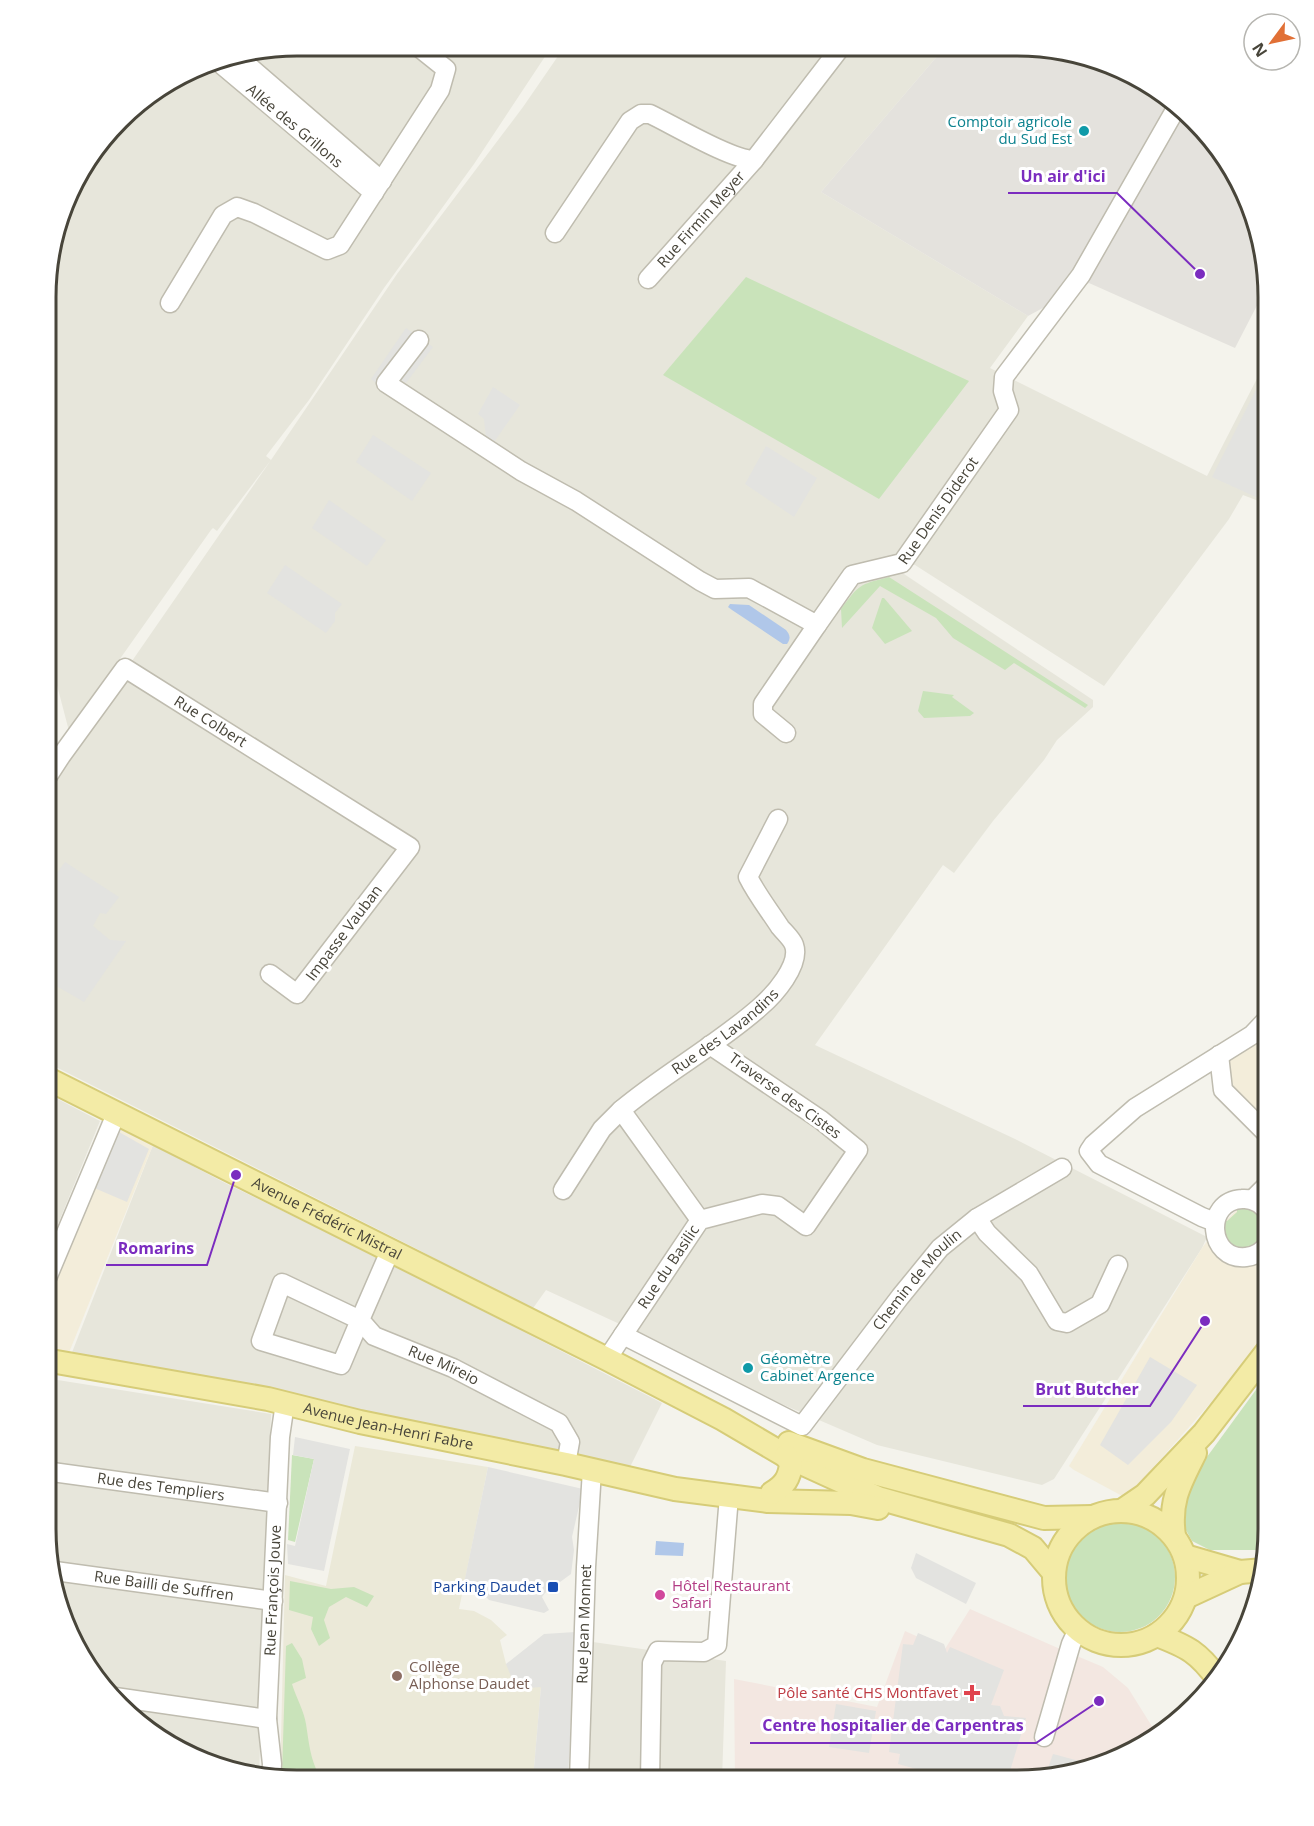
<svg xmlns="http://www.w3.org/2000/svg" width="1314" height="1826" font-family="'Open Sans',sans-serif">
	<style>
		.residential { fill: #e7e6db }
		.commercial { fill: #f3edda }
		.industrial { fill: #e4e2dd }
		.education { fill: #ebe9d8 }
		.medical { fill: #f3e7e1 }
		.green { fill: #c9e3ba }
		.parking { fill: #e3e3e0 }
		.water { fill: #b0c7e9 }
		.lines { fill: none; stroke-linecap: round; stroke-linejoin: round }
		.stream { stroke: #b0c7e9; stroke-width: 4.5 }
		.minor-casing { stroke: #bfbcaf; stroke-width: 21 }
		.major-casing { stroke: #d6cc78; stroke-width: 26 }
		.minor { stroke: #fff; stroke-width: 18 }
		.major { stroke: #f3eba6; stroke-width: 22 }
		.culture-dot { fill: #0f9aa8; stroke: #fff; stroke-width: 2 }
		.transit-dot { fill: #1a4fb4; stroke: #fff; stroke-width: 2 }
		.hotel-dot { fill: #d1479c; stroke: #fff; stroke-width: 2 }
		.education-dot { fill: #8d6e63; stroke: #fff; stroke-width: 2 }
		.health-dot { fill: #e0444e; stroke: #fff; stroke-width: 2 }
		.labels { text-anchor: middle; stroke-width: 6; stroke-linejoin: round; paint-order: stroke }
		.culture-label { font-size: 15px; fill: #0d838f; stroke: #fff; text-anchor: end }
		.street-label { font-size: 15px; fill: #48453a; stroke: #fff }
		.hotel-label { font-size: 15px; fill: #b23c85; stroke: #fff; text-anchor: start }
		.transit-label { font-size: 15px; fill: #164399; stroke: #fff; text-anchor: end }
		.education-label { font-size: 15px; fill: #785e54; stroke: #fff; text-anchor: start }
		.health-label { font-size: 15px; fill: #be3a42; stroke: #fff; text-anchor: end }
		.rim { fill: none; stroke: #48453a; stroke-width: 3 }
		.leader { fill: none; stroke: #7b2cbf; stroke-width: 2 }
		.callout-dot { fill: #7b2cbf; stroke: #fff; stroke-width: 2 }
		.callout-label { font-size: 16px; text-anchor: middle; font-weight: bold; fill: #7b2cbf; stroke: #fff; stroke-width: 6; stroke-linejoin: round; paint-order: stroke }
	</style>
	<rect width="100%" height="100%" fill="#f4f3ec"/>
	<g class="residential">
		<polygon points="296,45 552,46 474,164 384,288 309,400 266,456 271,460 397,274 523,107 565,46 945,47 821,192 1028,316 990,368 1207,476 1266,361 1269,362 1269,505 1243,495 1229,519 1104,686 915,565 886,562 1093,700 1093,707 1057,740 1044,760 993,821 954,873 943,865 815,1045 1015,1139 1207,1237 1202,1248 1054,1479 1042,1485 877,1445 710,1373 637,1332 546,1290 531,1311 419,1250 46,1062 46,788 67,755 271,460 217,531 213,528 211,530 69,731 47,647 47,263 78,171 131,107 215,58"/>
		<polygon points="46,1093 100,1121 45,1256"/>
		<polygon points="153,1145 225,1183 396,1266 662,1403 630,1467 191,1375 71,1355"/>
		<polygon points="45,1378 271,1414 259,1777 156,1738 107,1695 71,1641 45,1530"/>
		<polygon points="593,1642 726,1661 722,1780 587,1780"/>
	</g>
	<g class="commercial">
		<polygon points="1269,1029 1269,1130 1226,1085 1224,1070 1229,1058"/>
		<polygon points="102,1120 153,1145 68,1355 45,1353 45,1260"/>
		<polygon points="1269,1179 1269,1337 1126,1498 1074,1470 1069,1466 1202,1248 1214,1232"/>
	</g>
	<polygon class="industrial" points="945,47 1051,47 1114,64 1170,97 1243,185 1267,286 1235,348 1089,283 1028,316 821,192"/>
	<polygon class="education" points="355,1446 488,1467 459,1609 474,1611 491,1620 507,1635 500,1640 506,1664 541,1687 533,1779 537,1780 280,1779 285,1575 326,1586"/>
	<polygon class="medical" points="970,1609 1051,1645 1103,1667 1128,1688 1158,1736 1129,1755 1018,1781 735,1780 734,1679 877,1707 905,1631 945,1649"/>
	<g class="green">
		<polygon points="746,277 969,381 879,499 663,375"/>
		<path d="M889,577L1088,705L1085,708L1014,663L1005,670L953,638L936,618L880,586L842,628L841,609C860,584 858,585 889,577Z"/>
		<polygon points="882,598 884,598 912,631 885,644 872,628"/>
		<polygon points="923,691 954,695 952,697 974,713 970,716 924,718 918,711"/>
		<path d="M1243,1208C1258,1209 1275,1228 1261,1243C1257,1247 1249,1249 1244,1252L1227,1244L1221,1227L1223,1221H1227L1237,1212V1209Z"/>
		<polygon points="1269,1372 1268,1550 1210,1550 1192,1541 1182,1523 1182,1507 1204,1461"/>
		<polygon points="292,1455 314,1459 295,1542 288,1540"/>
		<circle cx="1120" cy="1577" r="55"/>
		<polygon points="290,1581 331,1589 354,1587 374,1596 367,1607 346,1597 329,1607 324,1620 330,1638 319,1646 311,1629 313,1617 289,1610"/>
		<path d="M292,1643L302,1659L306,1678L292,1684C296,1697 304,1711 306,1724C309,1743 310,1758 319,1775L312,1779H299V1776L282,1774L286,1646Z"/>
	</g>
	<g class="parking">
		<polygon points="406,328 433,347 406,383 399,379 381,387 371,379"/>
		<polygon points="1269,364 1269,503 1212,477"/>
		<polygon points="493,387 520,405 494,442 486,438 484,419 478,414"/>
		<polygon points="373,435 431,473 412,501 356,462"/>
		<polygon points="766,446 817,478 794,517 745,484"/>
		<polygon points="329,500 386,540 367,566 312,528"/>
		<polygon points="285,565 342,604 335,613 335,621 326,633 267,593"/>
		<polygon points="65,862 119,897 106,914 100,913 93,926 110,940 126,941 84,1002 46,980 46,888"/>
		<polygon points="119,1132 149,1149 127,1202 92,1187"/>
		<polygon points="1150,1357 1197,1385 1171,1422 1128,1465 1100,1445"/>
		<polygon points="295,1437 350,1449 324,1571 288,1564 287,1544 295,1546 314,1459 293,1455"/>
		<polygon points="488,1467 583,1489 572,1537 574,1550 571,1574 545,1593 542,1597 549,1610 544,1613 489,1600 481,1592 462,1593"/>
		<polygon points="916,1553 976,1583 966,1604 916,1578 911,1568"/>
		<polygon points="575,1632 568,1780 533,1779 541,1687 516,1689 506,1664 544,1634"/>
		<polygon points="918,1633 944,1644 947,1653 950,1647 1004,1670 991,1705 1000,1706 1004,1716 1026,1718 1007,1781 961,1781 898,1764 900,1754 889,1752 903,1644 913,1645"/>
		<polygon points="836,1704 876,1711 869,1753 829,1747"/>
		<polygon points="1053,1754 1057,1755 1090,1764 1046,1774"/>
	</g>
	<g class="water">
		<path d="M730,604L749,605L786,630C790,635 791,638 787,644H783L732,610L728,607Z"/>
		<polygon points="656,1541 684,1543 683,1556 655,1555"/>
	</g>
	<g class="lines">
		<polyline class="stream" points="46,683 49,697"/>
		<defs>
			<g id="minor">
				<polyline points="236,55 382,181"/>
				<path id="s1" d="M215,59L374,193"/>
				<path d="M555,233L630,121L641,114H650C673,125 732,160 754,160L841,47"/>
				<path id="s2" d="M648,279L754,160"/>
				<polyline points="170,303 223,215 237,207 254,213 327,250 340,245 440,90 446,69 416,45"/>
				<path id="s3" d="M419,340L386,383L521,471L576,501L700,581L715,589L749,588L817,625L852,575L902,563L1009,410L1003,391L1004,377L1081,275L1178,105"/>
				<polyline points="786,733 763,714 763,704 817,625"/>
				<path id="s4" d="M46,779L61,756L125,668L410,847L297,994L270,974"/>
				<polyline points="1219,1055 1223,1090 1269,1136"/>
				<polyline points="563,1190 602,1129 621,1110"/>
				<polyline points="1252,1200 1269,1183"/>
				<polyline points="977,1218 987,1233 1029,1274 1057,1321 1067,1323 1100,1304 1118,1265"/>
				<path id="s5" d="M700,1220L621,1110C665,1073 717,1045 760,1007C774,995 801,965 794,945C792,939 784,932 780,927C769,910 757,895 748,877L778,819"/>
				<polyline points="1215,1222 1202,1217 1099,1164 1089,1151 1093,1145 1135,1108 1252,1035 1269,1017"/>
				<path d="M1269,1242C1264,1250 1256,1256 1246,1257C1208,1261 1203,1201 1242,1199C1253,1198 1263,1205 1269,1214"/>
				<path id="s6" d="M390,1251L360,1320L374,1336L453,1368L559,1423L570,1442L566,1464"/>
				<polyline points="45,1283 116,1114"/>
				<polygon points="282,1283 360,1320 341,1365 261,1341"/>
				<path id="s7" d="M623,1335L700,1220L762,1204L778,1206L806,1226L858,1150L821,1120L710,1045"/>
				<path id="s8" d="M607,1359L623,1335L802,1426L900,1297L940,1248L977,1218L1062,1168"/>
				<path id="s9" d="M45,1471L278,1503"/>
				<path id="s10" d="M55,1571L273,1601"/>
				<polyline points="108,1696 267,1719"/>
				<polyline points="1044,1737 1071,1644 1078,1629"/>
				<path id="s11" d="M271,1779L272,1764L267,1719L280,1437L285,1403"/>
				<path id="s12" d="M579,1780L586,1567L592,1470"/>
				<polyline points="650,1780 652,1663 658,1651 704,1652 717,1645 729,1496"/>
			</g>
			<g id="major">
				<path id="s13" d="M46,1078L607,1359L723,1419L786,1456L878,1498L1009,1535L1033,1548L1054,1573"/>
				<path id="s14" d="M45,1360L268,1399L360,1422L566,1464L675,1489L768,1501L851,1503L878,1508"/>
				<polyline points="789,1443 863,1470 1044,1518 1092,1517"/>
				<path d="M772,1493C784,1486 790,1478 791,1463L786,1456"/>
				<polyline points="1123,1510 1145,1495 1204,1433 1269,1349"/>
				<circle cx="1121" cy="1578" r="67"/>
				<path d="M1174,1536C1169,1501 1180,1483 1195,1453"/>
				<polyline points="1185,1556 1240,1572"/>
				<polyline points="1186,1597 1240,1572 1264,1570"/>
				<path d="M1157,1635C1188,1647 1198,1652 1218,1679"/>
			</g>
		</defs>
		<use href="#minor" class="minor-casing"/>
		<use href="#major" class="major-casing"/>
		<use href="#minor" class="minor"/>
		<use href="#major" class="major"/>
	</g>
	<g class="culture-dot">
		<circle cx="1084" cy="131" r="6"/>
		<circle cx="748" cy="1368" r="6"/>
	</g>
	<rect class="transit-dot" x="547" y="1581" width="12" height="12" rx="3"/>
	<circle class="hotel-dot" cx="660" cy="1595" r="6"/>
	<circle class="education-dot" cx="397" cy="1676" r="6"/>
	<path class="health-dot" d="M969 1684h6v6h6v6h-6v6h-6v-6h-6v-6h6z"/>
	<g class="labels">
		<g class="culture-label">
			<text x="1072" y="127">Comptoir agricole<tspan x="1072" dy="17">du Sud Est</tspan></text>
			<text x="760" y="1364" text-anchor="start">Géomètre<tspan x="760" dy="17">Cabinet Argence</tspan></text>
		</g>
		<g class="street-label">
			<text dy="5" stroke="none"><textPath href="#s1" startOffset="104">Allée des Grillons</textPath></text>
			<text dy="5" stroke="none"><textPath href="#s2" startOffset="80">Rue Firmin Meyer</textPath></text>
			<text dy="5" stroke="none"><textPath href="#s3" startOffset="730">Rue Denis Diderot</textPath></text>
			<text dy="5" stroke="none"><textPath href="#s4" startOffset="237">Rue Colbert</textPath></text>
			<text transform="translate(344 933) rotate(-53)" y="5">Impasse Vauban</text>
			<text dy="5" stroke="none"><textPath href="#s5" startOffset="266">Rue des Lavandins</textPath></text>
			<text transform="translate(785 1096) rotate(36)" y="5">Traverse des Cistes</text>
			<text dy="5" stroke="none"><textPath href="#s13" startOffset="314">Avenue Frédéric Mistral</textPath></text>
			<text dy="5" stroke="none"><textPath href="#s7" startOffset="82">Rue du Basilic</textPath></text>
			<text dy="5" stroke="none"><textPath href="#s8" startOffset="416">Chemin de Moulin</textPath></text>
			<text dy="5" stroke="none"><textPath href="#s6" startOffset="172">Rue Mireio</textPath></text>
			<text dy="5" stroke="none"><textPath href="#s14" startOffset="350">Avenue Jean-Henri Fabre</textPath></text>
			<text dy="5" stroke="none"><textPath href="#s9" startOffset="117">Rue des Templiers</textPath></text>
			<text dy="5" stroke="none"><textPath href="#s10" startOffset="110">Rue Bailli de Suffren</textPath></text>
			<text dy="5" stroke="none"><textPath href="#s11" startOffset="189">Rue François Jouve</textPath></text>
			<text dy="5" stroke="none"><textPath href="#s12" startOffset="156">Rue Jean Monnet</textPath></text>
		</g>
		<g class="hotel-label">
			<text x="672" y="1591">Hôtel Restaurant<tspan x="672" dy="17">Safari</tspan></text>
		</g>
		<g class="transit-label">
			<text x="541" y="1592">Parking Daudet</text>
		</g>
		<g class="education-label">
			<text x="409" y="1672">Collège<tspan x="409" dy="17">Alphonse Daudet</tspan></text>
		</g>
		<g class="health-label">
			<text x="958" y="1698">Pôle santé CHS Montfavet</text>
		</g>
	</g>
	<path d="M0 0H1314V1826H0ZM297 56H1017A241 241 0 0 1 1258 297V1529A241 241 0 0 1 1017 1770H297A241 241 0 0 1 56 1529V297A241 241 0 0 1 297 56Z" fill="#fff" fill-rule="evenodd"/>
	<path class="rim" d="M297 56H1017A241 241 0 0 1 1258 297V1529A241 241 0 0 1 1017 1770H297A241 241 0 0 1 56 1529V297A241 241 0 0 1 297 56Z"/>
	<path class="leader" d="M1200 274L1117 193H1008M236 1175L207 1265H106M1205 1321L1150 1406H1023M1099 1701L1036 1743H750"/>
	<g class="callout-dot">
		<circle cx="1200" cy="274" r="6"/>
		<circle cx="236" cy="1175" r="6"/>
		<circle cx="1205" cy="1321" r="6"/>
		<circle cx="1099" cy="1701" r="6"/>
	</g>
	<g class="callout-label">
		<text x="1063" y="182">Un air d'ici</text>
		<text x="156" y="1254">Romarins</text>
		<text x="1087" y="1395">Brut Butcher</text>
		<text x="893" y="1731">Centre hospitalier de Carpentras</text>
	</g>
	<g transform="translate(1272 42) rotate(237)"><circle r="28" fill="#ffffff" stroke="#b6b5b0" stroke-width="1.5"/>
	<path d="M0-4.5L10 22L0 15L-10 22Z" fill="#e17036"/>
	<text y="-9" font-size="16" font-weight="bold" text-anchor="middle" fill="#48453a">N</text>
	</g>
</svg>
